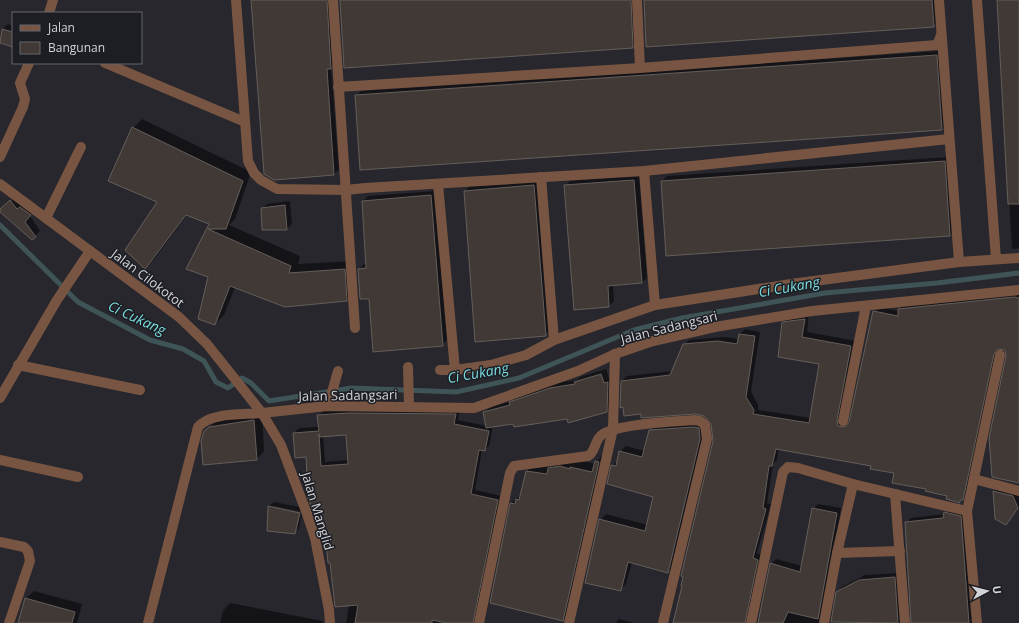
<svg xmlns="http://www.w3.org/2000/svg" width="1019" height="623" font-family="'Open Sans',sans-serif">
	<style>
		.shadow { fill: #0007; fill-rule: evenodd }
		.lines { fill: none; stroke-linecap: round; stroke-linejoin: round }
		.stream { stroke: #3f5456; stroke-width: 5 }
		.building { fill: #403936; stroke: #655e5a; fill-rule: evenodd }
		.minor { stroke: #785542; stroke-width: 10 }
		.tertiary { stroke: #785542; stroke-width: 10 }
		.labels { text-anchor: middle; stroke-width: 3; stroke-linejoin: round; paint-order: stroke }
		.street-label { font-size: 13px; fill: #d2d3d7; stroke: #1d1e24 }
		.water-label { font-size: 14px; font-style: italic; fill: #79dcde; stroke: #1d1e24 }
	</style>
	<rect width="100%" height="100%" fill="#27272d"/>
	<g class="shadow">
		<polygon points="252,0 331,0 336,63 331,68 339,170 334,174 274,179"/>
		<polygon points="341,0 635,0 637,42 632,47"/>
		<polygon points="644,0 937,0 938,21 933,26"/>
		<polygon points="998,0 1019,0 1019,248 1012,249"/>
		<polygon points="8,24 13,26 13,45 0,42 3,29"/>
		<polygon points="941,51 947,124 942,129 361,169 356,96 361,91"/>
		<polygon points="142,119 251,172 235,219 229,225 300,256 298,264 353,261 355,291 346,300 235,287 224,315 215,324 209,277 187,269 210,224 188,214 154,259 145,268 159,202 133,128"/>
		<polygon points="949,157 954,230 950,235 662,181 667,176"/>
		<polygon points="639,175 647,278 642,282 613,285 614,301 609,306 565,186 570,181"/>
		<polygon points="539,181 550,330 545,335 465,191 470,186"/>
		<polygon points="436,191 447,340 442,345 370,297 359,269 364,264 367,264 363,201 368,196"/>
		<polygon points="16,196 35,210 30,216 40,231 32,239 0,211"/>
		<polygon points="290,201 292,224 287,229 262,209 267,204"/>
		<polygon points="1019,293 1019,482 1007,356 1005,350 998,349 967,494 960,502 948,495 927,488 895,472 872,465 779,448 777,460 773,464 767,503 771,504 757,553 762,555 752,623 674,623 714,441 712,424 705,415 695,413 642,413 622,381 627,376 673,371 684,345 689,340 724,337 739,339 740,334 745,329 760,332 751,391 758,405 758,410 811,418 821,363 783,323 788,318 809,314 807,332 856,341 843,421 850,423 874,312 879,307 899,311 903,304"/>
		<path d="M606,369L609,378H612L611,406L606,411L567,418L493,426L489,446L484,450H482L475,490L502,496L477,623H346L349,605L327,539L323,515L307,456L294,433L299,428L319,427L318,416L323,411L353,409L460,410L458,420L487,426L485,412L490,407L512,401L515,398L555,383L577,380L580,377ZM347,434L349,460L325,462L323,436Z"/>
		<polygon points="262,413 264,451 257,459 205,431 218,420"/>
		<polygon points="703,422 706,432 674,566 668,572 632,562 626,584 620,590 600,520 606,514 648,525 655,496 612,466 618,460 620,452 626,446 645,451 650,431 656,425"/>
		<polygon points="603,454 570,613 562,620 491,602 511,503 520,496 527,471 534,464 551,467 557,461 578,460 595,464"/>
		<polygon points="999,486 1019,494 1019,507 1010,519 996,518 994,491"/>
		<polygon points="274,502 304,508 303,512 273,506 273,508 302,514 299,528 294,533 269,506"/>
		<polygon points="818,504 841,508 822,616 824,623 759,623 771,564 776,559 802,566 813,509"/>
		<polygon points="950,508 966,512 974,623 912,623 906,523 911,518 945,514"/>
		<polygon points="900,573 906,623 832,623 837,592 842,587 865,575"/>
		<polygon points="34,591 82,604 77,623 19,623 26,598"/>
		<polygon points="230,603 323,621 323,623 220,623 223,611"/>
		<polygon points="619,619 634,623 616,623"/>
	</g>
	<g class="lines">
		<polyline class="stream" points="0,225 78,302 150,340 183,349 204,361 216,382 228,388 242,378 251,383 269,401 351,388 456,392 519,378 634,330 682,318 825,293 937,283 1019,273"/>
	</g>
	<g class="building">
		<polygon points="251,0 327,0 331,69 327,69 334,175 274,180 264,174"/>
		<polygon points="340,0 631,0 633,48 344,68"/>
		<polygon points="644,0 932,0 934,27 646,47"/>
		<polygon points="997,0 1019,0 1019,204 1008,204"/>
		<polygon points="2,29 13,32 13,47 0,43"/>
		<polygon points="937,55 942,130 360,170 355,95"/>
		<polygon points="132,127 243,181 226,229 208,229 291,266 289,273 345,269 347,301 285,307 230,286 215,325 198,319 208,277 186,269 209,224 186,215 145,269 125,250 157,202 108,181"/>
		<polygon points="945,161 950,236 666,256 661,181"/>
		<polygon points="634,180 642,283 608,286 609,307 574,310 564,185"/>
		<polygon points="534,185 546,336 475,342 464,191"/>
		<polygon points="431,195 443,346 373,352 369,299 360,299 358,269 366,268 362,201"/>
		<polygon points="10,200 17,209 20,207 31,215 25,222 36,237 32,240 0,212 0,209"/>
		<polygon points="285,205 287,230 262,230 261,208"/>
		<polygon points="1014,297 1019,298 1019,483 992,477 989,438 1006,356 1005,350 998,349 994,354 963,500 960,500 960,503 946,499 947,496 925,491 926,489 892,483 894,473 870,469 871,466 776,449 772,466 769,466 763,508 766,509 753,558 758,560 745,623 673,623 682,586 681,586 683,577 681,576 713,441 711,424 704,416 695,414 641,418 641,414 624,416 623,407 620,408 621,381 670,375 683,344 718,341 737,344 739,334 755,336 746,397 754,410 753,414 809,423 819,364 778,357 782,322 805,319 802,337 851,346 837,420 838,426 845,427 849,422 873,311 898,316 898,309"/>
		<polygon points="601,374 604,383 608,382 607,412 568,423 567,419 514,427 513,424 486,428 483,412 510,405 509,402 550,388 575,384 574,382"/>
		<path d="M348,413L456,414L454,424L489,431L485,451L479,450L471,494L498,500L473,623H446L432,620V623H355L358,605L335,607L330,563H328L326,540H324L322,516L314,515L308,498L306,457L295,458L293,433L319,431L317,415ZM319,434V437L346,435L348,464L321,466Z"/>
		<polygon points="254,420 257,460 203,465 201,441 204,431 209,427"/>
		<polygon points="694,427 699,428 700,439 668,573 628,562 621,591 585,583 599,519 645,531 653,497 607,484 611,465 616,466 619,451 642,457 649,430"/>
		<polygon points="595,461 599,462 563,621 490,603 510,503 515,504 516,499 519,500 526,471 547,474 548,468 560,466 570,469 570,467 592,472"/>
		<polygon points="993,491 1013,496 1018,508 1006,525 995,519"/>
		<polygon points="268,506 300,513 295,534 267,531"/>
		<polygon points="812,508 837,513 818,619 788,612 783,623 758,623 770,563 800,572"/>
		<polygon points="944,512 961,516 969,623 911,623 905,522 943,518"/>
		<polygon points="895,577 898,623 831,622 836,592 859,580"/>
		<polygon points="25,598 75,612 72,623 18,623"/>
	</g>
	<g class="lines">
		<g class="minor">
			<polyline points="236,0 248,161 254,173 261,180 277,189 346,190 365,188 644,171 949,139"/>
			<polyline points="333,0 355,328"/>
			<polyline points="637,0 640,68"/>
			<polyline points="939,0 959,262"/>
			<polyline points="977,0 996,259"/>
			<polyline points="49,13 53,0"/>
			<polyline points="105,63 245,122"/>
			<polyline points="338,87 640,68 937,45 941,35"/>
			<polyline points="0,157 23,107 25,99 20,83 29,63"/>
			<polyline points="644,171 655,305"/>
			<polyline points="541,177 554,340"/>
			<polyline points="438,184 455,370 491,365 526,355 554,340 655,305 791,284 959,262 1019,258"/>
			<polyline points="46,218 81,147"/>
			<polyline points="18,365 140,390"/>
			<polyline points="408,367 409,406"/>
			<polyline points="440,370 455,370"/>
			<polyline points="0,398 57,300 90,251"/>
			<polyline points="327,406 330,399 338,371"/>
			<polyline points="843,421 866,306"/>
			<polyline points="0,460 78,477"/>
			<polyline points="974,479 1019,491"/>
			<polyline points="895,494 905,623"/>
			<polyline points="0,542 24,547 28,551 30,561 9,623"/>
			<polyline points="837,553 900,551"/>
			<path d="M148,623L198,427C211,412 242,415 262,413"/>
			<path d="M479,623L510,473L514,466L588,456C596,452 594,439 603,434C619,424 672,422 694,420L700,421L705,425L707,439L663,623"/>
			<polyline points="569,623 613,429 615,354"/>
			<polyline points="751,623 783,472 788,467 798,468 853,484 967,511"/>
			<polyline points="824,623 837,553 853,484"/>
			<polyline points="977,623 967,511 1000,355"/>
		</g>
		<g class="tertiary">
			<polyline points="0,184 179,317 207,344 262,413 281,445 307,514 315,538 329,610 330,623"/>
			<polyline points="262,413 327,406 474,408 578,371 615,354 653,341 715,327 812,311 1019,290"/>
		</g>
	</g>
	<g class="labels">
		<g class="street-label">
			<text transform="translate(148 278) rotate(37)" y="5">Jalan Cilokotot</text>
			<text transform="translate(669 327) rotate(-14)" y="5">Jalan Sadangsari</text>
			<text transform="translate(348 395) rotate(-1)" y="5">Jalan Sadangsari</text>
			<text transform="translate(318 511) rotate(73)" y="5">Jalan Manglid</text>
		</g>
		<g class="water-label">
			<text transform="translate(789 287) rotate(-10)" y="5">Ci Cukang</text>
			<text transform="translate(137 318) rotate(25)" y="5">Ci Cukang</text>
			<text transform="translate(478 373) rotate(-10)" y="5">Ci Cukang</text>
		</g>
	</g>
	<rect x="12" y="12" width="130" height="52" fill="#1d1e24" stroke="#65666c"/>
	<rect x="20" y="25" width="20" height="6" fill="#785542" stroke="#65666c"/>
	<text x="48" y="32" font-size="12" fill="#d2d3d7">Jalan</text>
	<rect x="20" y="42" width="20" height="12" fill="#403936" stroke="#65666c"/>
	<text x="48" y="52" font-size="12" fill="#d2d3d7">Bangunan</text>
	<g transform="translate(987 591) rotate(83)" stroke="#1d1e24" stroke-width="3" paint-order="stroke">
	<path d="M0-3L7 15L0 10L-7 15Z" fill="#d2d3d7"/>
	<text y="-6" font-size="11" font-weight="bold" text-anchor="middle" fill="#d2d3d7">U</text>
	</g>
</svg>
